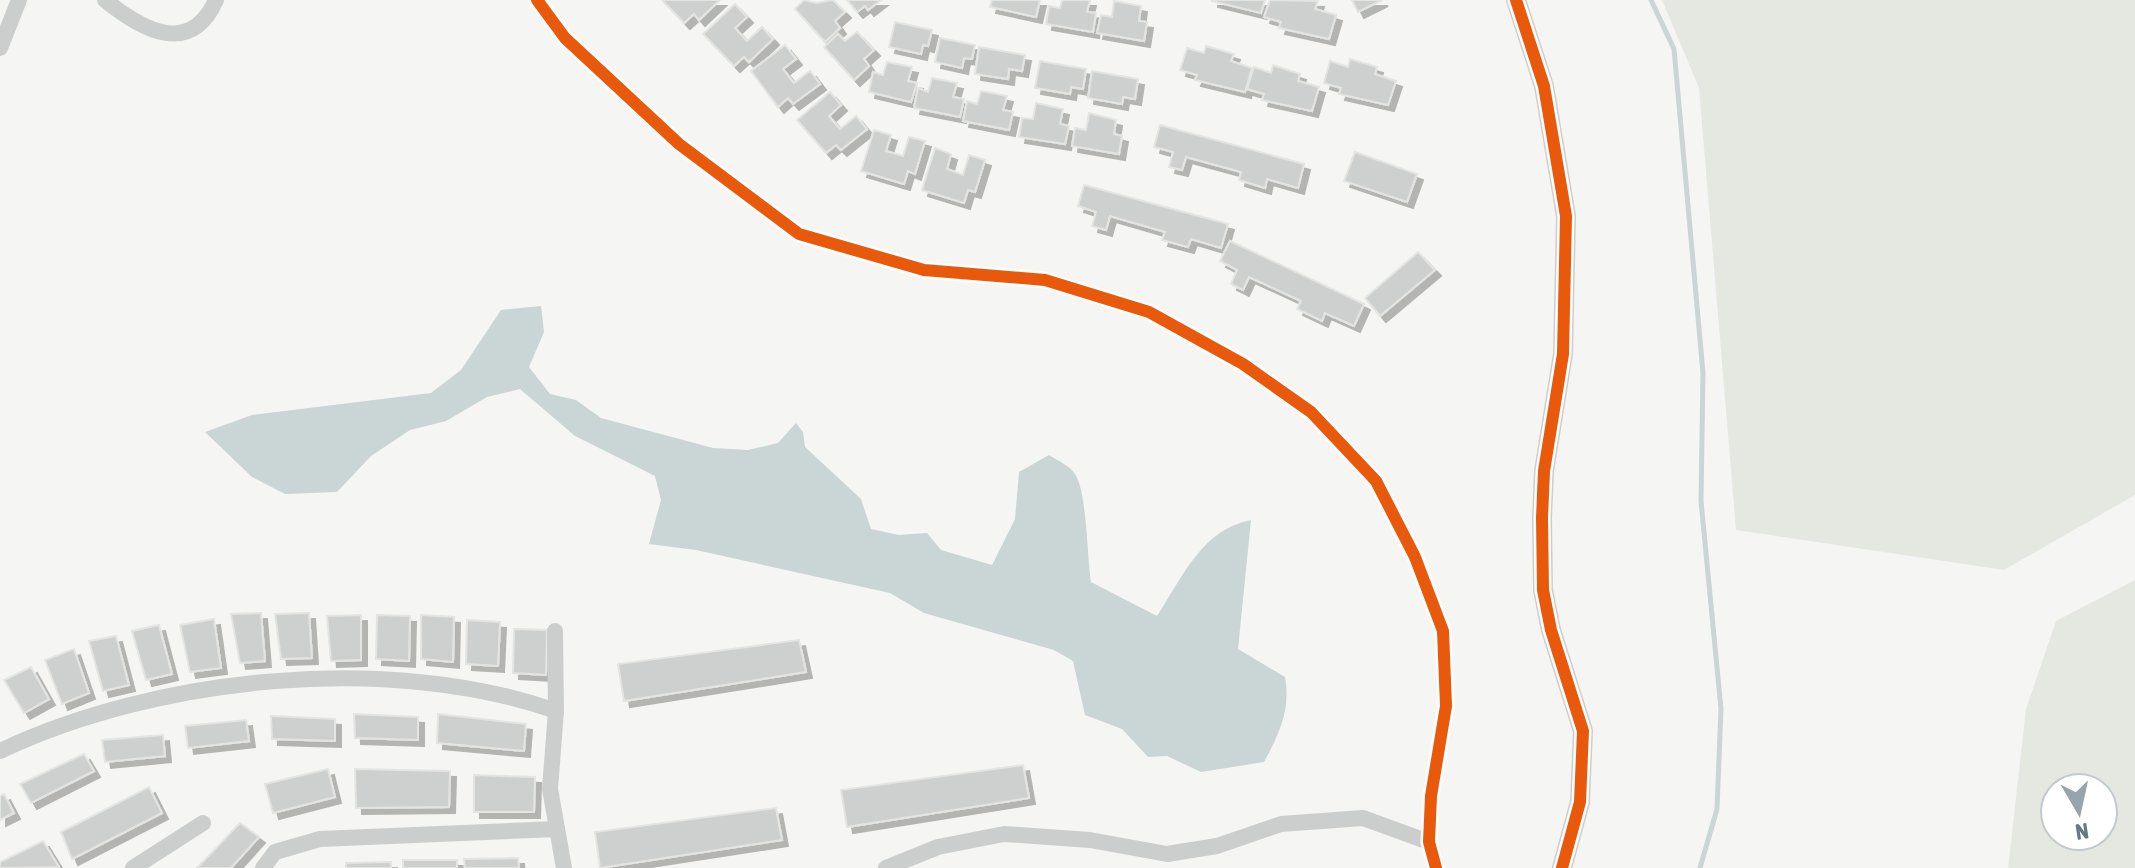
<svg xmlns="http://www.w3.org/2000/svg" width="2135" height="868" font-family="'Asap Condensed',sans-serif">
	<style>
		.green { fill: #e5e8e1; fill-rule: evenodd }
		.water { fill: #cad5d6 }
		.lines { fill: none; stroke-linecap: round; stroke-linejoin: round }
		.stream { stroke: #cad5d6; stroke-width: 5 }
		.building { fill: #ced0cf; stroke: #e4e4e3; stroke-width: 2; filter: url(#shadow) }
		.minor { stroke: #cccece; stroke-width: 16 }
		.tertiary { stroke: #cccece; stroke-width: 20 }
		.cycleway-casing { stroke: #fff; stroke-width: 17 }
		.cycleway { stroke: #e8590c; stroke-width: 12 }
	</style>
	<defs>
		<filter id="shadow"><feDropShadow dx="6" dy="6" stdDeviation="0" flood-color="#0004"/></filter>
	</defs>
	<rect width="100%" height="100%" fill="#f5f5f3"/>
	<g class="green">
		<polygon points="1662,0 2135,0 2135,495 2004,570 1736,530 1699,88"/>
		<path d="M2135,580V868H2008L2026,709L2056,621ZM2055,788H2103V836H2055Z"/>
	</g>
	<path class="water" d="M541,306L544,332L529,367L550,394L576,400L601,418L713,448L748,450L778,443L796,423L803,432L805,447L861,499L871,529L899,535L927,533L941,550L992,565L1015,519L1019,472L1049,455C1057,460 1070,466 1075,474C1087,492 1087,556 1091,582L1157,616C1182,578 1202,529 1251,520L1238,649L1285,677C1291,710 1279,734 1264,762L1201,772L1167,756L1148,757L1122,729L1085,715L1073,661L1054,650L924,613L890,593L696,550L649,544L661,500L655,476L575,436L520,389L487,397L446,421L410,430L371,456L337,492L285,494L252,477L205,432L252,415L431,393L461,370L501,310Z"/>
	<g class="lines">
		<polyline class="stream" points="1651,0 1674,49 1703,373 1701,501 1721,709 1717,809 1700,868"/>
	</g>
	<g class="building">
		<polygon points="662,0 720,0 699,20 694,14 684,23"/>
		<polygon points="804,0 816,3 833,0 845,12 835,21 840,28 825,42 795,9"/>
		<polygon points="847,0 881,0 868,10 865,6 857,12"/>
		<polygon points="992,0 1040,0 1036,17 990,7"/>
		<polygon points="1062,0 1090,0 1087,12 1096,13 1093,32 1046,24 1049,6 1060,8"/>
		<polygon points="1265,0 1261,13 1212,1 1212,0"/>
		<polygon points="1270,0 1318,1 1315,9 1336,15 1329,39 1279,28 1281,22 1264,17"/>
		<polygon points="1352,0 1382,0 1358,12"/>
		<polygon points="1114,1 1141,6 1139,21 1147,22 1144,41 1097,33 1101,15 1112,17"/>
		<polygon points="735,4 747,17 735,28 747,41 762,27 773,39 749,62 744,57 734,66 703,34"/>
		<polygon points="895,22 932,30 928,46 923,45 921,54 889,47"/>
		<polygon points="857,32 874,50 864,59 869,66 854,80 824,47 838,34 845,41"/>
		<polygon points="940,38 975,45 972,59 964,58 962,68 935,62"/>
		<polygon points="785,45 796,59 783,69 794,83 810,71 820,84 793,104 788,98 778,107 751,71"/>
		<polygon points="1206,46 1234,54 1231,61 1252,68 1245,92 1195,80 1197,75 1180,70 1187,48 1204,53"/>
		<polygon points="979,47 1025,55 1022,71 1009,69 1008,79 975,74"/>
		<polygon points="1350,59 1377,67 1375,74 1396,81 1388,105 1339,94 1341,88 1324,83 1330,61 1348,67"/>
		<polygon points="1040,61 1086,69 1083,89 1071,87 1070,94 1035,88"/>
		<polygon points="887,62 912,67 908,81 917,83 911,102 869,92 873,72 883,75"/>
		<polygon points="1273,65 1300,74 1298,81 1319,87 1312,111 1262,100 1264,94 1247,89 1254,67 1271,73"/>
		<polygon points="1092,71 1138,79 1135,99 1123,97 1122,104 1088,98"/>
		<polygon points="932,78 957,83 953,97 964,99 960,117 914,108 918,88 928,92"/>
		<polygon points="981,91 1007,96 1003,110 1013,112 1009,130 963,121 967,101 977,104"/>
		<polygon points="830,92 841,105 829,116 840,129 856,116 867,129 841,150 836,145 826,153 797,120"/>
		<polygon points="1036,103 1063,109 1060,124 1069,126 1065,144 1019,137 1022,118 1033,119"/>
		<polygon points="1089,113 1116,120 1114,134 1122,136 1119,154 1072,146 1075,128 1086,130"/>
		<polygon points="1160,125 1304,164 1298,188 1267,179 1265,188 1239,180 1241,172 1186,157 1182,170 1169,167 1173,152 1154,147"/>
		<polygon points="874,130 891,135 886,151 903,156 909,137 925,141 915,174 908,171 904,184 861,171"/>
		<polygon points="935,148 951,154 947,169 963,175 969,155 985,160 975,192 968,190 964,203 922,190"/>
		<polygon points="1355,152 1417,174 1407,202 1344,181"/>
		<polygon points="1084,185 1228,224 1221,248 1191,239 1188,247 1162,240 1165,232 1110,216 1106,230 1092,226 1096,212 1078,206"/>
		<polygon points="1230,241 1364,304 1354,326 1325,313 1322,321 1297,309 1301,301 1249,277 1243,290 1231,284 1237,270 1220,261"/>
		<polygon points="1418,252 1435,270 1380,316 1365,298"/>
		<polygon points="261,613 265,661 240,663 231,614"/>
		<polygon points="309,613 312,658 281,659 275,614"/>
		<polygon points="361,615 361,660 331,661 327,616"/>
		<polygon points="377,615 410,616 409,661 376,659"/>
		<polygon points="421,615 454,617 453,662 421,659"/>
		<polygon points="214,619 221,668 190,672 180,625"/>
		<polygon points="467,620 500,622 498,666 466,664"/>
		<polygon points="159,625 172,674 146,680 132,631"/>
		<polygon points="514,629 547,630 546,675 513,673"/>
		<polygon points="116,636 129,685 103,691 89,641"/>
		<polygon points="799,640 806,672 624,701 618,664"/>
		<polygon points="74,649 89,693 62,704 45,660"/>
		<polygon points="31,667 49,699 24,713 4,680"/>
		<polygon points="354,714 418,717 418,740 355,738"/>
		<polygon points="438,714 526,724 524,751 437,743"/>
		<polygon points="271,716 335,719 335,741 272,739"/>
		<polygon points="246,720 249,741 188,748 185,726"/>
		<polygon points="163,735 165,756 105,762 102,740"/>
		<polygon points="84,754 94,771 31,803 20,784"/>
		<polygon points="1023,765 1029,798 847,827 841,790"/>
		<polygon points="328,769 335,797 273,813 265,784"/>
		<polygon points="355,769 450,771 449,807 356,808"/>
		<polygon points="474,775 535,777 534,812 474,812"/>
		<polygon points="149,787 162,813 72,859 61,832"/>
		<polygon points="4,794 14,813 0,820 0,796"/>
		<polygon points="776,808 782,840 600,868 595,832"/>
		<polygon points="240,823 259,837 231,868 197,868"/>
		<polygon points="43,841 59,867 0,868 0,862"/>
		<polygon points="518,858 519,868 465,868 464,859"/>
		<rect x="403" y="860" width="54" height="8"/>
		<polygon points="391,862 391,868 346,868 346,863"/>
	</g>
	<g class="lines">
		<g class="minor">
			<path d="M105,0C141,29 190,58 216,0"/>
			<polyline points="537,0 565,38 679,144 799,234 924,270 1045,280 1149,312 1243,364 1311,412 1376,481 1415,557 1443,631 1446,706 1431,796 1429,842 1436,868"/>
			<polyline points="0,48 19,0"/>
			<polyline points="555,631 556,711 550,789 564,868"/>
			<path d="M0,751C158,676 390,653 556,711"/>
			<polyline points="133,868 203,823"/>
			<polyline points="263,868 275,852 320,839 557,829"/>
			<polyline points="886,868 938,847 1004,834 1090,840 1167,854 1217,846 1281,824 1363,818 1429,842"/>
		</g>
		<polyline class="tertiary" points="1516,0 1544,86 1566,216 1563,354 1544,471 1542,518 1543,590 1551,630 1583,731 1580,802 1562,868"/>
		<defs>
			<g id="cycleway">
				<polyline points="537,0 565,38 679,144 799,234 924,270 1045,280 1149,312 1243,364 1311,412 1376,481 1415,557 1443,631 1446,706 1431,796 1429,842 1436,868"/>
				<polyline points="1516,0 1544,86 1566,216 1563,354 1544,471 1542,518 1543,590 1551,630 1583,731 1580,802 1562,868"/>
			</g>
		</defs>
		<use href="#cycleway" class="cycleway-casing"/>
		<use href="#cycleway" class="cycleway"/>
	</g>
	<g transform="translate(2079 812) rotate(171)"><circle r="38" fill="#ffffff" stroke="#c1cace" stroke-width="2"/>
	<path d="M0-6L14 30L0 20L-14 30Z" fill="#96a5ac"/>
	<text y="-12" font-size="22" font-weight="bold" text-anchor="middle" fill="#637a85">N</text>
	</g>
</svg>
